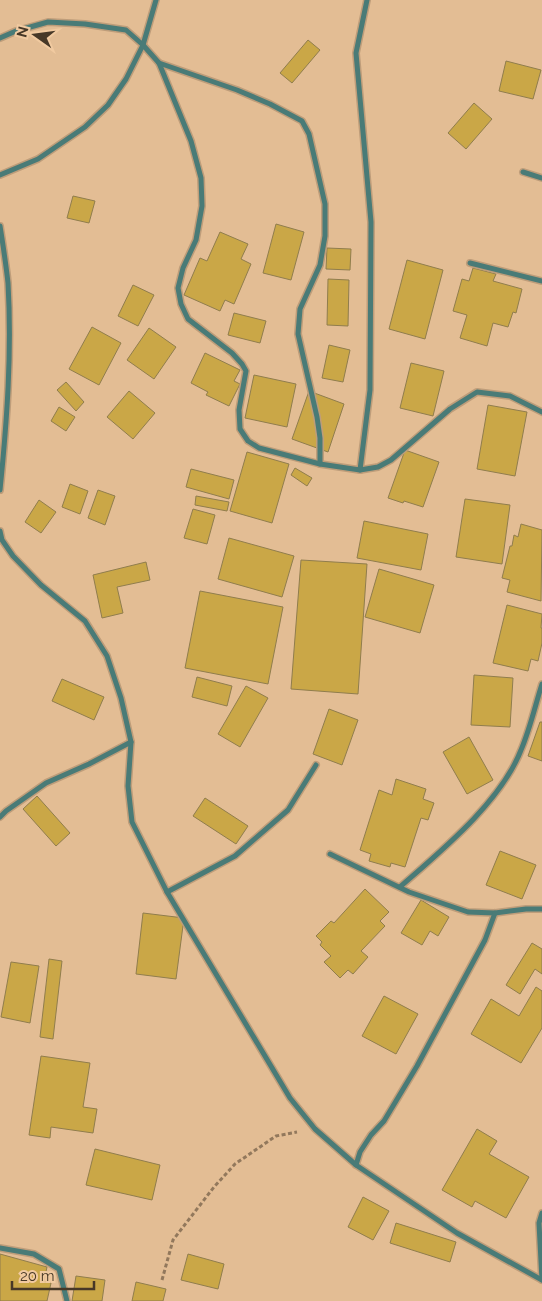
<svg xmlns="http://www.w3.org/2000/svg" width="542" height="1301" font-family="Raleway,sans-serif">
	<style>
		.building { fill: #caa747; stroke: #907d4d }
		.lines { fill: none; stroke-linecap: round; stroke-linejoin: round }
		.minor-casing { stroke: #be9d7a; stroke-width: 8 }
		.path { stroke: #92785c; stroke-width: 3; stroke-dasharray: 4 2.5; stroke-linecap: butt }
		.minor { stroke: #497b77; stroke-width: 5 }
	</style>
	<rect width="100%" height="100%" fill="#e3bd94"/>
	<g class="building">
		<polygon points="308,40 320,50 292,83 280,73"/>
		<polygon points="506,61 541,70 533,99 499,91"/>
		<polygon points="474,103 492,119 466,149 448,133"/>
		<polygon points="73,196 95,201 89,223 67,218"/>
		<polygon points="276,224 304,232 291,280 263,273"/>
		<polygon points="220,232 248,244 241,259 251,264 234,304 225,300 220,311 184,295 200,258 207,261"/>
		<polygon points="327,248 351,249 350,270 326,269"/>
		<polygon points="407,260 443,270 425,339 389,329"/>
		<polygon points="473,268 496,274 493,281 522,289 516,313 513,312 508,327 493,323 487,346 460,338 467,315 453,311 462,279 469,281"/>
		<polygon points="328,279 349,280 348,326 327,325"/>
		<polygon points="133,285 154,295 138,326 118,316"/>
		<polygon points="234,313 266,321 260,343 228,335"/>
		<polygon points="92,327 121,343 99,385 69,369"/>
		<polygon points="149,328 176,347 154,379 127,360"/>
		<polygon points="329,345 350,350 343,382 322,378"/>
		<polygon points="205,353 240,370 234,381 240,384 229,406 206,395 208,392 191,383"/>
		<polygon points="411,363 444,371 433,416 400,408"/>
		<polygon points="254,375 296,384 287,427 245,418"/>
		<polygon points="66,382 84,402 76,411 57,390"/>
		<polygon points="129,391 155,413 133,439 107,417"/>
		<polygon points="309,391 344,404 328,452 292,439"/>
		<polygon points="488,405 527,412 515,476 477,469"/>
		<polygon points="59,407 75,417 66,431 51,421"/>
		<polygon points="405,450 439,462 423,507 404,501 403,503 388,498"/>
		<polygon points="247,452 289,464 272,523 230,511"/>
		<polygon points="295,468 312,478 307,486 291,475"/>
		<polygon points="191,469 234,480 229,499 186,487"/>
		<polygon points="70,484 88,491 80,514 62,507"/>
		<polygon points="98,490 115,496 105,525 88,518"/>
		<polygon points="196,496 229,502 227,511 195,505"/>
		<polygon points="465,499 510,505 502,564 456,557"/>
		<polygon points="39,500 56,512 41,533 25,522"/>
		<polygon points="193,509 215,515 207,544 184,538"/>
		<polygon points="364,521 428,534 421,570 357,558"/>
		<polygon points="521,524 542,530 541,601 507,592 510,580 502,578 510,546 512,546 514,535 518,537"/>
		<polygon points="229,538 294,556 282,597 218,579"/>
		<polygon points="301,560 367,564 358,694 291,689"/>
		<polygon points="146,562 150,580 117,587 123,613 102,618 93,575"/>
		<polygon points="379,569 434,585 420,633 365,617"/>
		<polygon points="200,591 283,607 268,684 185,668"/>
		<polygon points="507,605 542,614 541,628 542,628 542,643 538,661 531,659 528,671 493,663"/>
		<polygon points="474,675 513,678 510,727 471,725"/>
		<polygon points="197,677 232,686 227,706 192,697"/>
		<polygon points="62,679 104,697 94,720 52,701"/>
		<polygon points="246,686 268,698 240,747 218,734"/>
		<polygon points="329,709 358,720 342,765 313,754"/>
		<polygon points="540,722 542,722 542,761 528,756"/>
		<polygon points="469,737 493,780 467,794 443,752"/>
		<polygon points="396,779 426,789 423,799 434,803 428,820 421,818 405,867 391,863 390,867 369,861 371,854 360,850 379,790 392,795"/>
		<polygon points="37,796 70,833 56,846 23,809"/>
		<polygon points="205,798 248,826 236,844 193,816"/>
		<polygon points="500,851 536,865 522,899 486,885"/>
		<polygon points="365,889 389,912 380,921 385,926 361,951 368,957 353,974 348,970 340,978 324,962 331,956 320,945 322,942 316,936 331,921 334,923"/>
		<polygon points="421,900 449,917 438,936 430,931 422,945 401,933"/>
		<polygon points="143,913 184,918 176,979 136,974"/>
		<polygon points="532,943 542,949 542,974 535,969 520,994 506,985"/>
		<polygon points="49,959 62,961 53,1039 40,1037"/>
		<polygon points="11,962 39,966 30,1023 1,1017"/>
		<polygon points="536,987 542,991 542,1028 521,1063 471,1034 491,999 519,1016"/>
		<polygon points="384,996 418,1014 396,1054 362,1036"/>
		<polygon points="41,1056 90,1063 83,1107 97,1109 93,1133 51,1127 50,1138 29,1135"/>
		<polygon points="477,1129 497,1141 489,1154 529,1177 506,1218 475,1201 472,1207 442,1190"/>
		<polygon points="95,1149 160,1165 152,1200 86,1185"/>
		<polygon points="363,1197 389,1211 373,1240 348,1227"/>
		<polygon points="396,1223 456,1242 450,1262 390,1243"/>
		<polygon points="0,1254 47,1267 44,1281 51,1283 47,1301 0,1301"/>
		<polygon points="188,1254 224,1264 218,1289 181,1280"/>
		<polygon points="76,1276 105,1280 102,1301 72,1301"/>
		<polygon points="136,1282 166,1289 163,1301 132,1301"/>
	</g>
	<g class="lines">
		<defs>
			<g id="minor">
				<polyline points="0,38 16,31 48,22 85,24 126,30 143,45 159,63 237,90 270,104 302,121 309,134 325,204 325,236 320,265 300,309 298,334 317,417 320,438 320,464"/>
				<polyline points="159,63 191,141 201,178 202,206 196,240 183,268 178,288 181,304 188,319 232,353 242,364 246,371 239,410 240,429 248,441 259,448 320,464 360,470 378,467 391,460 450,409 477,392 510,396 542,412"/>
				<polyline points="523,172 542,178"/>
				<polyline points="0,175 38,159 85,127 108,105 126,79 143,45 156,0"/>
				<path d="M0,226C3,245 6,264 8,283C12,352 7,421 0,490"/>
				<polyline points="470,263 542,281"/>
				<polyline points="360,470 370,390 371,222 356,53 367,0"/>
				<polyline points="0,531 2,540 13,556 41,585 85,621 107,656 121,698 131,742 128,786 132,822 167,892 290,1098 315,1129 356,1165 457,1233 542,1280"/>
				<polyline points="0,817 6,811 46,783 89,764 131,742"/>
				<polyline points="330,854 409,892 468,912 495,913 526,909 542,909"/>
				<path d="M400,887C441,851 501,802 521,750C530,729 535,706 542,684"/>
				<polyline points="167,892 235,856 288,810 316,765"/>
				<polyline points="356,1165 360,1152 371,1135 384,1121 417,1066 485,940 495,913"/>
				<polyline points="0,1248 34,1254 59,1269 67,1301"/>
				<polyline points="542,1280 539,1223 542,1213"/>
			</g>
		</defs>
		<use href="#minor" class="minor-casing"/>
		<polyline class="path" points="162,1280 173,1240 214,1187 235,1164 276,1136 297,1132"/>
		<use href="#minor" class="minor"/>
	</g>
	<g transform="translate(35 35) rotate(284)" stroke="#f1caa0" stroke-width="4" paint-order="stroke">
	<path d="M0-4L9 19L0 12L-9 19Z" fill="#473827"/>
	<text y="-8" font-size="14" font-weight="bold" text-anchor="middle" fill="#473827">N</text>
	</g>
	<path d="M12 1281v8h82v-8" fill="none" stroke="#473827" stroke-width="2.5"/>
	<text x="20" y="1281" font-size="15" fill="#473827" stroke="#f1caa0" stroke-width="4" paint-order="stroke">20 m</text>
</svg>
